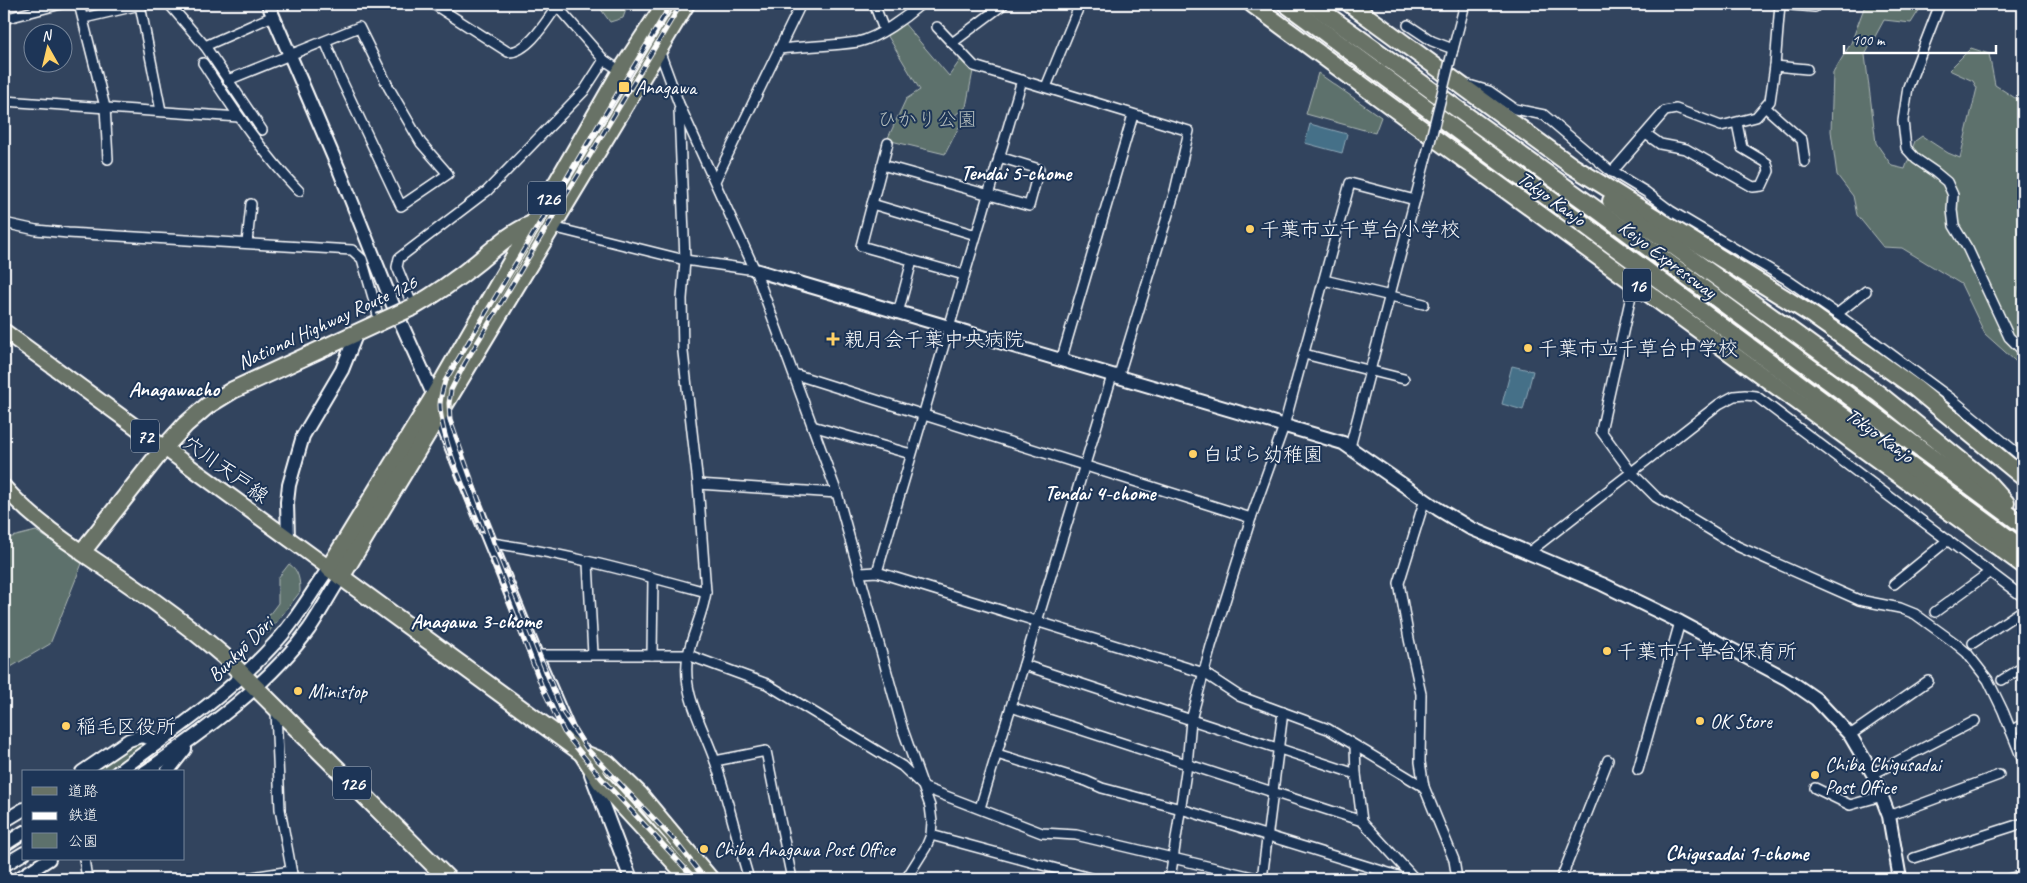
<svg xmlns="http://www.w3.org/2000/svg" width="2027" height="883" font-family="Caveat,'Klee One',sans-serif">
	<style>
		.green { fill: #5d716c; stroke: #aeb8b6 }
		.water { fill: #446f88; stroke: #8fa9b8 }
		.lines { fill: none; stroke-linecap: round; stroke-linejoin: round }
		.street-casing { stroke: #fff; stroke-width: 12 }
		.secondary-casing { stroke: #fff; stroke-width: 16 }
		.primary-casing { stroke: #fff; stroke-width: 18 }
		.highway-casing { stroke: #fff; stroke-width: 20 }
		.street { stroke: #1d3557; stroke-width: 9 }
		.secondary { stroke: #1d3557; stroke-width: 12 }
		.primary { stroke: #687266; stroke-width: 14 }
		.highway { stroke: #687266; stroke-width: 16 }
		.rail-casing { stroke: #fff; stroke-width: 5 }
		.rail { stroke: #1d3557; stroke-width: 3; stroke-dasharray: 9; stroke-linecap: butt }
		.street-bridge-casing { stroke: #fff; stroke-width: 12; stroke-linecap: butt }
		.highway-bridge-casing { stroke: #fff; stroke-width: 20; stroke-linecap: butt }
		.street-bridge { stroke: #1d3557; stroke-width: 9 }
		.highway-bridge { stroke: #687266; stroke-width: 16 }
		.poi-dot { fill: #ffd166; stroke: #1d3557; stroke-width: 2 }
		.labels { text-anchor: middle; stroke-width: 4; stroke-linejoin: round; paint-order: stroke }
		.shield { fill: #1d3557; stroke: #bbc2cd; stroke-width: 1 }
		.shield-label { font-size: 19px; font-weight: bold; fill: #fff }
		.poi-label { font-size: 20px; fill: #fff; stroke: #1d3557; text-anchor: start }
		.park-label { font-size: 20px; fill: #b6bfbd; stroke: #1d3557 }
		.street-label { font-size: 20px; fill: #fff; stroke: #1d3557 }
		.neighbourhood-label { font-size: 21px; font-weight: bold; fill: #fff; stroke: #1d3557 }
	</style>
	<rect width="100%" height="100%" fill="#32445e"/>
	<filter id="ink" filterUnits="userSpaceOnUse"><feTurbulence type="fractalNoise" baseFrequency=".02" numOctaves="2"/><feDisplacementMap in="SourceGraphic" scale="10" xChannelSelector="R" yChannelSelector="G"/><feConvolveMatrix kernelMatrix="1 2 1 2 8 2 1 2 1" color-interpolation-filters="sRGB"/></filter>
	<g filter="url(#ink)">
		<g class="green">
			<polygon points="597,4 628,4 623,18 610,22"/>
			<polygon points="1869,4 1923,4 1911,23 1884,20 1865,55 1876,143 1892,166 1905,169 1915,141 1922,136 1948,153 1960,158 1977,88 1973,81 1949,70 1971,48 1989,54 1995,85 2015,98 2023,95 2023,276 2019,287 2023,303 2023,368 1985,334 1961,284 1902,248 1883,247 1857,215 1853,196 1837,175 1831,131 1833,73 1851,43 1864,8"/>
			<polygon points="903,22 949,76 961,59 973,71 966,107 955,115 962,121 945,154 887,140 906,99 920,90 886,33"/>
			<polygon points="1318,73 1381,117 1375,133 1306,114"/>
			<polygon points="36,531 83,561 50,644 4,671 4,539"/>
			<path d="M289,564C299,570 300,581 300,592L268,633L263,628V623L278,603V578Z"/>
			<polygon points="134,742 140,742 143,745 105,772 92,772"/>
		</g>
		<g class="water">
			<polygon points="1310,124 1347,134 1342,153 1305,143"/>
			<polygon points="1512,366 1533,371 1523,410 1502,404"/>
		</g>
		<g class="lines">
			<defs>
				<g id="street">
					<polyline points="79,4 105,107 108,159"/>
					<polyline points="169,4 205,46 262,130"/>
					<path d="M433,4L508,52C528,53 547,20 557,6"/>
					<polyline points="555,4 604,60 621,71"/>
					<polyline points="879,4 876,9 884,30"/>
					<polyline points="1780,4 1815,7"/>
					<polyline points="1940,4 1908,87 1903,121 1906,148 1916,159 1935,172 1947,182 1953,195 1952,210 1954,226 1968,249 2009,337 2023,351"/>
					<polyline points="84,18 140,5 161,111"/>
					<polyline points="4,19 61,4"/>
					<polyline points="1408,25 1432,41 1453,49"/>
					<polyline points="937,27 974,66 1189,131 1175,191 1118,378"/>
					<polyline points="952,43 1004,4"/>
					<polyline points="205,46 273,16"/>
					<path d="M780,49C805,46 832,46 858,42C878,38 906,17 921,4"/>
					<polyline points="659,50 679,104 755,270 837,493 903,730 930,806 932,822 931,835 926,847 906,879"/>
					<polyline points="1452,53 1465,4"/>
					<path d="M203,63C233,108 262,153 299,191"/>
					<polyline points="1775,66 1807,69"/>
					<polyline points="228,80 359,27 389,88 421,143 448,174 401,206 340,77 325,41"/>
					<polyline points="1469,85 1489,91 1515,109 1544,115 1608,169 1646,192 1671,211 1786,279 1837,314 1953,400 2023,458"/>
					<polyline points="1046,87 1080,4"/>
					<polyline points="4,101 239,117"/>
					<polyline points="1765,107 1802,140 1805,162"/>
					<path d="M679,110L685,260L682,299L683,352L698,484L706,592C703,614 692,634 688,655C681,693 703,726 715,761C728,800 737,840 749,879"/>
					<polyline points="1646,134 1660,144 1686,149 1753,187 1762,186 1769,171 1767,163 1742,148 1737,123"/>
					<polyline points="888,143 861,246 964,275"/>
					<polyline points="882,165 1029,206 1039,169 999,157"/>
					<polyline points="1612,172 1665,111 1676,109 1721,126 1756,117 1770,101 1775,66 1780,4"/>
					<polyline points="715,181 801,4"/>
					<polyline points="872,204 976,235"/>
					<polyline points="4,223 36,230 68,233 352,250 362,259 380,322"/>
					<polyline points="552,227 685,260 755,270"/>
					<polyline points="247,243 251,204"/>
					<polyline points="1324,280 1424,304"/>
					<polyline points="1631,296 1601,431 1631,472 1656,497 1737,546 1859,600 1900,608 1915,614 1955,643 1967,653 1988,680 2003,711 2023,761"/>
					<polyline points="413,307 397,267 399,258 487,191 584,91 604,60"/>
					<polyline points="898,313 912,261"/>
					<polyline points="1837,314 1866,291"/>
					<polyline points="1304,354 1404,379"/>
					<polyline points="1061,361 1133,115"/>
					<polyline points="794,374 1251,518"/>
					<polyline points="812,426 911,454"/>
					<polyline points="1350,447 1429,146"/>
					<polyline points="698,484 837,493"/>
					<polyline points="1425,499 1399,583 1409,639 1421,694 1420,762 1424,787 1454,860 1457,879"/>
					<path d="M492,543C564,553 636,573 706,592"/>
					<polyline points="1528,553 1719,404 1734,396 1745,395 1756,396 2023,597"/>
					<polyline points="588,563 593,654"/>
					<polyline points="877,572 1022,80"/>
					<polyline points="861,573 877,572 1204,673 1239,696 1328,729 1424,787"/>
					<polyline points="1894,584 1948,540"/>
					<polyline points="1935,612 1990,572"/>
					<polyline points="1973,643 2023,610"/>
					<polyline points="536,655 688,655 767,684 902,766 925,788 1042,833 1076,835 1261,879"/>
					<polyline points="652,655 653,578"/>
					<polyline points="1024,665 1356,774"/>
					<polyline points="2002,680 2023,667"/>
					<polyline points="1011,707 1362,821 1415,879"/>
					<polyline points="276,710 280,809 293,879"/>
					<polyline points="2011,731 2023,724"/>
					<polyline points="1850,735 1928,681"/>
					<polyline points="1355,746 1356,774 1362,821"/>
					<polyline points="997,754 1086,781 1102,788 1181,809 1408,879"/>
					<polyline points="715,761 766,751 792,879"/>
					<polyline points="1638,770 1680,622"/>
					<polyline points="1873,774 1975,721"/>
					<polyline points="1815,788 1850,805 1882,796"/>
					<polyline points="980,808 1112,376"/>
					<polyline points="1889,816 1999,775"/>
					<polyline points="931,835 1094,879"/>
					<polyline points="1914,858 2023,823"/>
					<polyline points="84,859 87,879"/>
					<polyline points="239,879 291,871"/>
					<polyline points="1170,879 1187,765 1191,720 1211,646 1251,518 1284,426 1350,183 1415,200"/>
					<polyline points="1262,879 1283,712"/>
					<polyline points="1561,879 1608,760"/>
					<polyline points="1888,879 1900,876"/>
					<polyline points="2008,879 2023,875"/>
				</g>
				<g id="secondary">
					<polyline points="268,4 340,172 393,305 434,396 445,431 536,655 568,729 580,749"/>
					<polyline points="755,270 1343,443 1438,509 1470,528 1602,584 1680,622 1787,679 1816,699 1850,735 1873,774 1889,816 1900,879"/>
					<polyline points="288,539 287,502 289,485 303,436 342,370 356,335"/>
					<polyline points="82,772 129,740 141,736 160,741"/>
					<path d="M118,772C172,732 229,694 275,643C296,621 311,593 329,568"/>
					<path d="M145,772C203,731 267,687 309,629C320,613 330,594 341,577"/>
					<polyline points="167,772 185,749"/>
					<polyline points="591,774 631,879"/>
					<polyline points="4,821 24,809"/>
					<polyline points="4,845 24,832"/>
					<polyline points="4,865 24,853"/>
					<polyline points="18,879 49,859"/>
				</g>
				<g id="primary">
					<polyline points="4,331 329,568"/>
					<path d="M4,487C27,513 53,533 82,552"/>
				</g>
				<g id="highway">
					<polyline points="665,4 621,71 434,396 329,568 582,753 607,763 639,794 710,879"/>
					<polyline points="1252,4 1415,124 2023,565"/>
					<polyline points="1286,4 2023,549"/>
					<polyline points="1312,4 1600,212 2023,525"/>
					<polyline points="1350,4 1572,166 1812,315 1915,388 2023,477"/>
					<polyline points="1611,201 1879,394 1986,481 2006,503"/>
					<path d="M413,307C436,294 457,279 478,262C495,248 511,232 532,224"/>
					<path d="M380,322L233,390L207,406L185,425L163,449L82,552C131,585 180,618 225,657L448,879"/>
					<polyline points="341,577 686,4"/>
					<polyline points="582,753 600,781 690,879"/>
				</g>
			</defs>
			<use href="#street" class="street-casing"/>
			<use href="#secondary" class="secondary-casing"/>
			<use href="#primary" class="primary-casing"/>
			<use href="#highway" class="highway-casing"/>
			<use href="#street" class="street"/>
			<use href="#secondary" class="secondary"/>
			<use href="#primary" class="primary"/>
			<use href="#highway" class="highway"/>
			<defs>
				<g id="rail">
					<polyline points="681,4 465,363 451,390 449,403 450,420 493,540 562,711 587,749 676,842 705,879"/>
					<path d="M482,531C468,497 441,440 440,405C440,397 443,389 445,381L671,4"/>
					<polyline points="493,559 542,687 564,732 601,778 695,879"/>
				</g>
			</defs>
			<use href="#rail" class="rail-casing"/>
			<use href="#rail" class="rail"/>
			<defs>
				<polyline id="street-bridge" points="1429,146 1452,53"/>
				<polyline id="highway-bridge" points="380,322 413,307"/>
			</defs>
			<use href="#street-bridge" class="street-bridge-casing"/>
			<use href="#highway-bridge" class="highway-bridge-casing"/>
			<use href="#street-bridge" class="street-bridge"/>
			<use href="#highway-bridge" class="highway-bridge"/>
		</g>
	</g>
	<g class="poi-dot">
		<rect x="618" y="81" width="12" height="12" rx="2.5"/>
		<circle cx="1250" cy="229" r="5"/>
		<path d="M830.5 331.5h5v5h5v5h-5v5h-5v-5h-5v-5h5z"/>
		<circle cx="1528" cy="348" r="5"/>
		<circle cx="1193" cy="454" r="5"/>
		<circle cx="1607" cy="651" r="5"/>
		<circle cx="298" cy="691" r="5"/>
		<circle cx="1700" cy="721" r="5"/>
		<circle cx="66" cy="726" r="5"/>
		<circle cx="1815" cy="775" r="5"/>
		<circle cx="704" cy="849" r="5"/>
	</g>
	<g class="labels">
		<g class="shield">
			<rect x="528" y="181.5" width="38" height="33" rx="4"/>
			<rect x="1623" y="268.5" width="28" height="33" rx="4"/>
			<rect x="131" y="419.5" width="28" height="33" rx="4"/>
			<rect x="333" y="766.5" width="38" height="33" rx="4"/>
		</g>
		<g class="shield-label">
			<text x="547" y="205">126</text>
			<text x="1637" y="292">16</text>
			<text x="145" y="443">72</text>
			<text x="352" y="790">126</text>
		</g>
		<g class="poi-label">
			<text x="635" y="94">Anagawa</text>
			<text x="1260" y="236">千葉市立千草台小学校</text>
			<text x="844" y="346">親月会千葉中央病院</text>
			<text x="1538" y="355">千葉市立千草台中学校</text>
			<text x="1203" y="461">白ばら幼稚園</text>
			<text x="1617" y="658">千葉市千草台保育所</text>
			<text x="308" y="698">Ministop</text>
			<text x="1710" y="728">OK Store</text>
			<text x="76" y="733">稲毛区役所</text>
			<text x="1825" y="771">Chiba Chigusadai<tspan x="1825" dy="23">Post Office</tspan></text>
			<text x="714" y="856">Chiba Anagawa Post Office</text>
		</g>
		<g class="park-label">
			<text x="927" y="126">ひかり公園</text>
		</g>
		<g class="street-label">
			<text transform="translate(1552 198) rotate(36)" y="7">Tokyo Kanjo</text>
			<text transform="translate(1668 259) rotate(37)" y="7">Keiyo Expressway</text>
			<text transform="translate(327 322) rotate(-25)" y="7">National Highway Route 126</text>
			<text transform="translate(1880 435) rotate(36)" y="7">Tokyo Kanjo</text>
			<text transform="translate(226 469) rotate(36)" y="7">穴川天戸線</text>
			<text transform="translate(240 649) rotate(-45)" y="7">Bunkyō Dōri</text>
		</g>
		<g class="neighbourhood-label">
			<text x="1016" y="180">Tendai 5-chome</text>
			<text x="174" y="396">Anagawacho</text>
			<text x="1100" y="500">Tendai 4-chome</text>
			<text x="476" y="628">Anagawa 3-chome</text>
			<text x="1737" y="860">Chigusadai 1-chome</text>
		</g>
	</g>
	<rect width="2027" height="883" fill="none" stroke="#1d3557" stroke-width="20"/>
	<rect x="10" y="10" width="2007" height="863" fill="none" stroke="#fff" stroke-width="2" filter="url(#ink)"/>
	<rect x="22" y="770" width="162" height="90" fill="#1d3557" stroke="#77869a"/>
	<rect x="32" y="787" width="25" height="8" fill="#687266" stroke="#77869a"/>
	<text x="68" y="796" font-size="15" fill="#ffffff">道路</text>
	<rect x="32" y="812" width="25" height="8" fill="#ffffff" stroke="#77869a"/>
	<text x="68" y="820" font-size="15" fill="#ffffff">鉄道</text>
	<rect x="32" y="833" width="25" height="15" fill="#5d716c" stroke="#77869a"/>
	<text x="68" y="846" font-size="15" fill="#ffffff">公園</text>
	<g transform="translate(48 48) rotate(352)"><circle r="24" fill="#1d3557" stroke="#77869a"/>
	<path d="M0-4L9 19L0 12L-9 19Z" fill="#ffd166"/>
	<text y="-8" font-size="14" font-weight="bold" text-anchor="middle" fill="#ffffff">N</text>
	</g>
	<path d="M1844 45v8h152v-8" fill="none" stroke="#ffffff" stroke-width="2.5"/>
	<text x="1852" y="45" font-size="15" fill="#ffffff" stroke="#1d3557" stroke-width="4" paint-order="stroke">100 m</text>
</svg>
